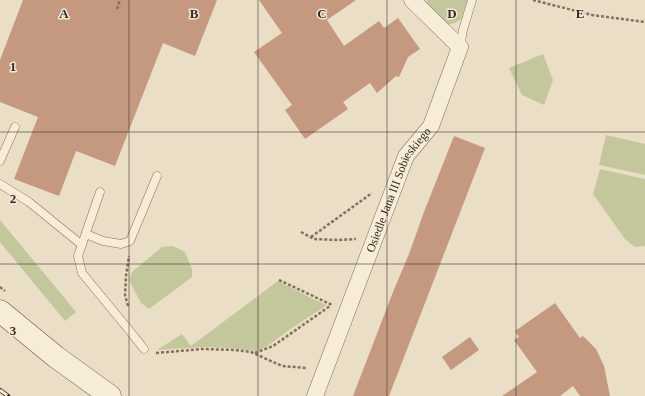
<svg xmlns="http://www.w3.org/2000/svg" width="645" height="396" font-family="Georgia,serif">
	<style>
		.green { fill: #c4c79b }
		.building { fill: #c5997f }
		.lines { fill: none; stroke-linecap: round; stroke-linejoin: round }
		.lane-casing { stroke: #84705d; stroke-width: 9 }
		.street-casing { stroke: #84705d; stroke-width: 17 }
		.secondary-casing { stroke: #665140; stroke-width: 23 }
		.path { stroke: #84705d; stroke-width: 2.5; stroke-dasharray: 3 2; stroke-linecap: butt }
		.lane { stroke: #f6ecd8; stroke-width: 8 }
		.street { stroke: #f6ecd8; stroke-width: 16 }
		.secondary { stroke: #f6ecd8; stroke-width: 22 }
		.rail-casing { stroke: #352920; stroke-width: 4.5 }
		.rail { stroke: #f2e8d5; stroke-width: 3; stroke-dasharray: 9; stroke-linecap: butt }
		.grid { fill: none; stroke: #352920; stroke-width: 1; stroke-opacity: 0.55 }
		.labels { text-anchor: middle; stroke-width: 3; stroke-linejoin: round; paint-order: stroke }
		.street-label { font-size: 12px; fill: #352920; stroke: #f2e8d5 }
		.grid-label { font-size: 13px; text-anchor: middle; font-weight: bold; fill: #352920; stroke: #f2e8d5; stroke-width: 3; stroke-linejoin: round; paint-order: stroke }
	</style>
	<rect width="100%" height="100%" fill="#eadec6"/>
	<g class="green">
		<polygon points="427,0 468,0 461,19 455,23 446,25 427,2"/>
		<polygon points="543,54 553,80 544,105 522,95 509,68"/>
		<polygon points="606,135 645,144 645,175 599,165"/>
		<polygon points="600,169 645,179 645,246 635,247 625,239 593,194"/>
		<polygon points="0,220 76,312 65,321 0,242"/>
		<polygon points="173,246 185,252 192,269 192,277 149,309 141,303 129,280 132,272 162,247"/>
		<polygon points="278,281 313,299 327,305 292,328 266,347 257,351 230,348 202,347 157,350 182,334 191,346"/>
	</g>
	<g class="building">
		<polygon points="23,0 217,0 195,56 163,43 115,166 76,151 59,196 14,179 38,117 0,102 0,60"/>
		<polygon points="259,0 356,0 327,20 344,46 379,21 384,28 398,18 420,49 408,57 399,77 396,76 377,93 370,83 343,102 348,109 305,139 285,110 292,105 254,52 282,33"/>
		<polygon points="454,136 485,148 389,396 353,396 393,292 409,254 424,212"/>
		<polygon points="555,303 580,338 583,336 596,349 604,366 610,396 580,396 573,386 560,396 502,396 537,372 514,340 519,337 515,331"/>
		<polygon points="470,337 479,350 451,370 442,357"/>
	</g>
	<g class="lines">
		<defs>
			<g id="lane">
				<polyline points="460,47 463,30 472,0"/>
				<polyline points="0,161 15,127"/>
				<polyline points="0,184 29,202 82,245"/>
				<polyline points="100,192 78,256 82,273 129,330 144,349"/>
				<polyline points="86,234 103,241 121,244 130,241 157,176"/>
			</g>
			<g id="street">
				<path id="s1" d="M315,396L406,156L431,126L460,47L412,0"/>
			</g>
			<polyline id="secondary" points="0,311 56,357 110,396"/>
		</defs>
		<use href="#lane" class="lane-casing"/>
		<use href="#street" class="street-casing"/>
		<use href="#secondary" class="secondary-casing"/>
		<g class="path">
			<polyline points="533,0 592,15 645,22"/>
			<polyline points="117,9 120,0"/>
			<polyline points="301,232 314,239 338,240 356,239"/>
			<polyline points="311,237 372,193"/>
			<polyline points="279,280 332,305"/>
			<polyline points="0,287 5,291"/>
			<polyline points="128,306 125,295 126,276 129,256"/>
			<polyline points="156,353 202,349 235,350 251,352 282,366 307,368"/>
			<polyline points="255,353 273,346 330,306"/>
		</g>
		<use href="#lane" class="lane"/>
		<use href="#street" class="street"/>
		<use href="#secondary" class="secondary"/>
		<defs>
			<polyline id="rail" points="0,390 8,396"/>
		</defs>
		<use href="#rail" class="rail-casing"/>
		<use href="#rail" class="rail"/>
	</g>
	<path class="grid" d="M129,0V396M258,0V396M387,0V396M516,0V396M0,132H645M0,264H645"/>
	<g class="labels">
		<g class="street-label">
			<text dy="4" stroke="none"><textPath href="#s1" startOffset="223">Osiedle Jana III Sobieskiego</textPath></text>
		</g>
	</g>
	<g class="grid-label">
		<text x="64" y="18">A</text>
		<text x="194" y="18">B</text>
		<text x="322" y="18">C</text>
		<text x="452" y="18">D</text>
		<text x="580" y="18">E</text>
		<text x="13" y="71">1</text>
		<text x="13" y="203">2</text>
		<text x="13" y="335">3</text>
	</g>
</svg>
